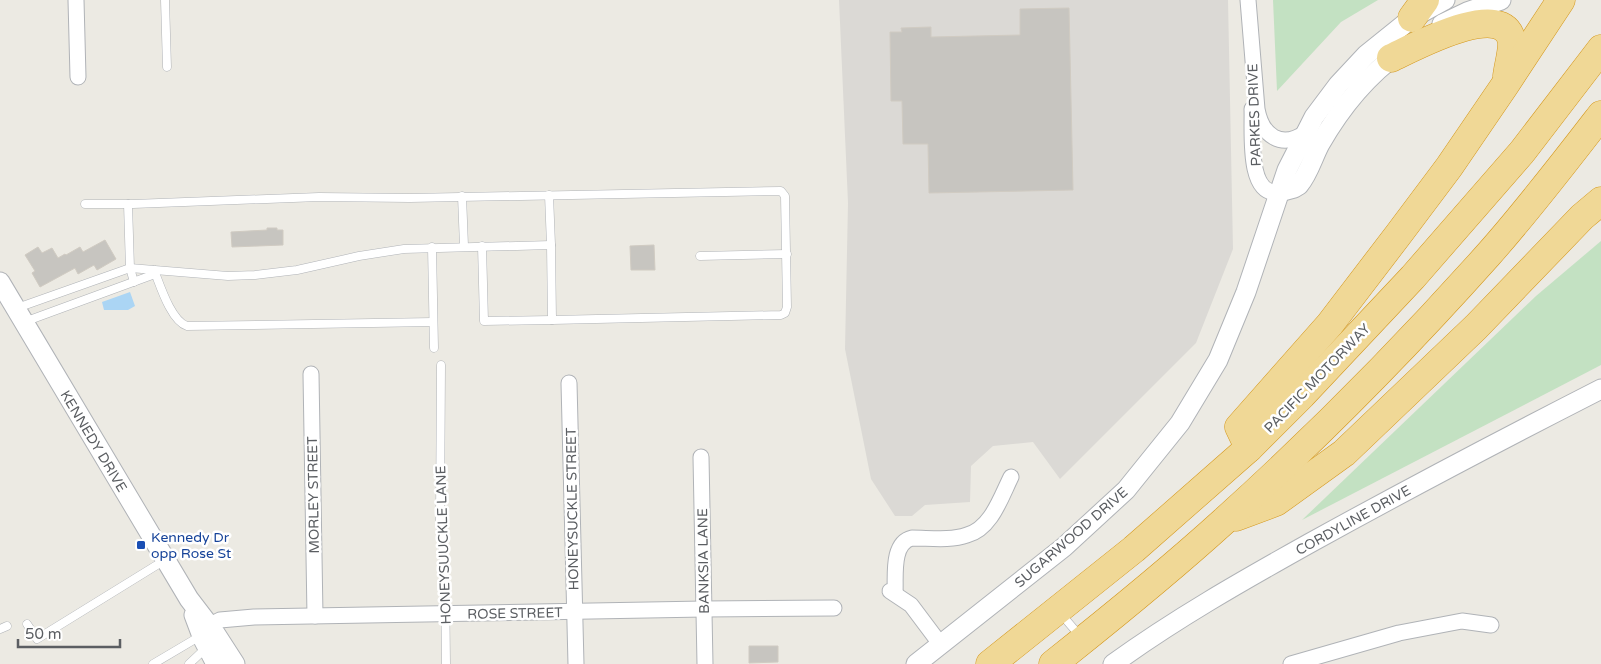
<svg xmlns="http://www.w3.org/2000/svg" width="1601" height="664" font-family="'Varela Round',sans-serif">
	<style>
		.industrial { fill: #dbd9d5 }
		.green { fill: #c3e1c2 }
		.water { fill: #abd5f4 }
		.building { fill: #c7c5c0; stroke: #d0cbc2 }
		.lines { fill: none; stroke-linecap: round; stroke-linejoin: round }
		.service-casing { stroke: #b0b3b7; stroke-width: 9 }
		.minor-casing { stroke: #b0b3b7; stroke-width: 17 }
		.tertiary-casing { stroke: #b0b3b7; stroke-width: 21 }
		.motorway-casing { stroke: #d4971b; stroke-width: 29 }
		.service { stroke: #fff; stroke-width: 8 }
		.minor { stroke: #fff; stroke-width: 15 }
		.tertiary { stroke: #fff; stroke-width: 19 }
		.motorway { stroke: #f0d896; stroke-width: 28 }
		.transit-dot { fill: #1a4fb4; stroke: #fff; stroke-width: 2 }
		.labels { text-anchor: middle; stroke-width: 5; stroke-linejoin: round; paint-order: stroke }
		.street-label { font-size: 14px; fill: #5b5e62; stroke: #fff }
		.transit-label { font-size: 14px; fill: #164399; stroke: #fff; text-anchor: start }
	</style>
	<rect width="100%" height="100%" fill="#eceae3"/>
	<polygon class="industrial" points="839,0 1228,0 1233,249 1196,343 1060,479 1033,442 993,446 971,466 970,502 925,505 912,516 895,516 871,479 845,349 848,203"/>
	<g class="green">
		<polygon points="1273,0 1378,0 1341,22 1277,91"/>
		<polygon points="1601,241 1601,365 1302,520 1536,296"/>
	</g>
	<polygon class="water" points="130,292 135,306 128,310 104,310 102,302"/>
	<g class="building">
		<polygon points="1069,8 1073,190 929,193 928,144 903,144 902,101 891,101 890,32 902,32 901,28 931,27 931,37 1020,35 1020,9"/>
		<polygon points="267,228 277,228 277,230 283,230 283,245 232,247 231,232 267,230"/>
		<polygon points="105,240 116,259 97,270 94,265 78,274 75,268 40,287 32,273 35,271 25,255 38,247 42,253 52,248 58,258 65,254 66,255 80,247 83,252"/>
		<polygon points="654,245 655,270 631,270 630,246"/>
		<polygon points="749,646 778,646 778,662 749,663"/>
	</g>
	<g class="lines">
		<defs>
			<g id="service">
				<polyline points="165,0 167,67"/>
				<polyline points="549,195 551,245"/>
				<polyline points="462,196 464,246"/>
				<polyline points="128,204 130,268 134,282"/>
				<polyline points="482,246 484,321 552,320"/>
				<polyline points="432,247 434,348"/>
				<polyline points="700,256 787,254"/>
				<path d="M154,270C160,285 171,321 187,326L433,322"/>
				<polyline points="17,308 130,268 228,276 255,275 297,270 359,256 404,249 551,245 552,320 781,315 785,313 787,307 785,196 781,191 410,198 319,197 133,204 85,204"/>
				<polyline points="24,322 155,274"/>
				<polyline points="441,365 440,520 445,578 446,664"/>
				<polyline points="1061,614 1080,636"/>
				<polyline points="27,624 37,639 165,560"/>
				<polyline points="0,629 7,626"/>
				<polyline points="153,664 202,635"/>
				<polyline points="189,664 206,648"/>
			</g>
			<g id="minor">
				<polyline points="76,0 78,77"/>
				<path d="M1248,0L1257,109C1262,136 1281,149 1305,133"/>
				<path d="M1252,109C1253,128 1246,198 1279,192"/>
				<polyline points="311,374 315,616"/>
				<polyline points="569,383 576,664"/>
				<polyline points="701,457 705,664"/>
				<polyline points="890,591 911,605 941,645"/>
				<path d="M895,593C896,577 891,543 912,538C930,538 950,541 967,535C991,529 1001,497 1011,477"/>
				<polyline points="200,630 220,620 254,617 704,609 834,608"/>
				<polyline points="1291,664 1399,633 1462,621 1491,625"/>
			</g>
			<g id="tertiary">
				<polyline points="1442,24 1467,12 1501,0"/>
				<path d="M1279,192L1294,188L1299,185C1309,173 1313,157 1320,144C1340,109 1368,75 1400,52"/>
				<polyline points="0,282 189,599 215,633 235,664"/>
				<polyline points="194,615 203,639 216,664"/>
				<polyline points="916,664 1064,547 1126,490 1180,423 1218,360 1246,292 1287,170 1314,117 1338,85 1366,55 1412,18 1445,0"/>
				<path d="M1113,664C1175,619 1242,581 1310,543C1406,490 1503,439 1601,389"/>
			</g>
			<g id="motorway">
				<polyline points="1412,18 1425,0"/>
				<path d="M1391,58C1413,48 1500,0 1511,38C1514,47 1508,66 1507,76"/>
				<polyline points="1249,448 1239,427 1330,324 1398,235 1449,167 1505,85 1561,0"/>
				<polyline points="1236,517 1276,502 1344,453 1476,327 1582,217 1601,201"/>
				<polyline points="990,664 1134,549 1249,448 1302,395 1413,277 1522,152 1601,49"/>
				<path d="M1053,664C1111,618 1169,571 1224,521C1316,438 1405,348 1488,255C1528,210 1564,163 1601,115"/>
			</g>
		</defs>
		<use href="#service" class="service-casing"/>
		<use href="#minor" class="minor-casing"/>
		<use href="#tertiary" class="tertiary-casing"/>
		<use href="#motorway" class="motorway-casing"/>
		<use href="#service" class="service"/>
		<use href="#minor" class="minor"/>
		<use href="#tertiary" class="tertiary"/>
		<use href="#motorway" class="motorway"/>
	</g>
	<rect class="transit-dot" x="136" y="540" width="10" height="10" rx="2.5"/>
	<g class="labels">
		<g class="street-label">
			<text transform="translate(1254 115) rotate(-92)" y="5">PARKES DRIVE</text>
			<text transform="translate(1317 378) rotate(-46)" y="5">PACIFIC MOTORWAY</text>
			<text transform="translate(94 441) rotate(59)" y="5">KENNEDY DRIVE</text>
			<text transform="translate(313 495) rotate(-91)" y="5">MORLEY STREET</text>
			<text transform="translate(572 509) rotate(-91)" y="5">HONEYSUCKLE STREET</text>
			<text transform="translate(1353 520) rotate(-29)" y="5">CORDYLINE DRIVE</text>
			<text transform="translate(1071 537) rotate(-41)" y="5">SUGARWOOD DRIVE</text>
			<text transform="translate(443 545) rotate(-92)" y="5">HONEYSUUCKLE LANE</text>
			<text transform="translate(703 561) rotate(-91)" y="5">BANKSIA LANE</text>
			<text transform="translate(515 613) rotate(-1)" y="5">ROSE STREET</text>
		</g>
		<g class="transit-label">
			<text x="151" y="542">Kennedy Dr<tspan x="151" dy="16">opp Rose St</tspan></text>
		</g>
	</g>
	<path d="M18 639v8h102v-8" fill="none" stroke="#5b5e62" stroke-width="2.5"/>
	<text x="25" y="639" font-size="15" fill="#5b5e62" stroke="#ffffff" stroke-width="4" paint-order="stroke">50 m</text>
</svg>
